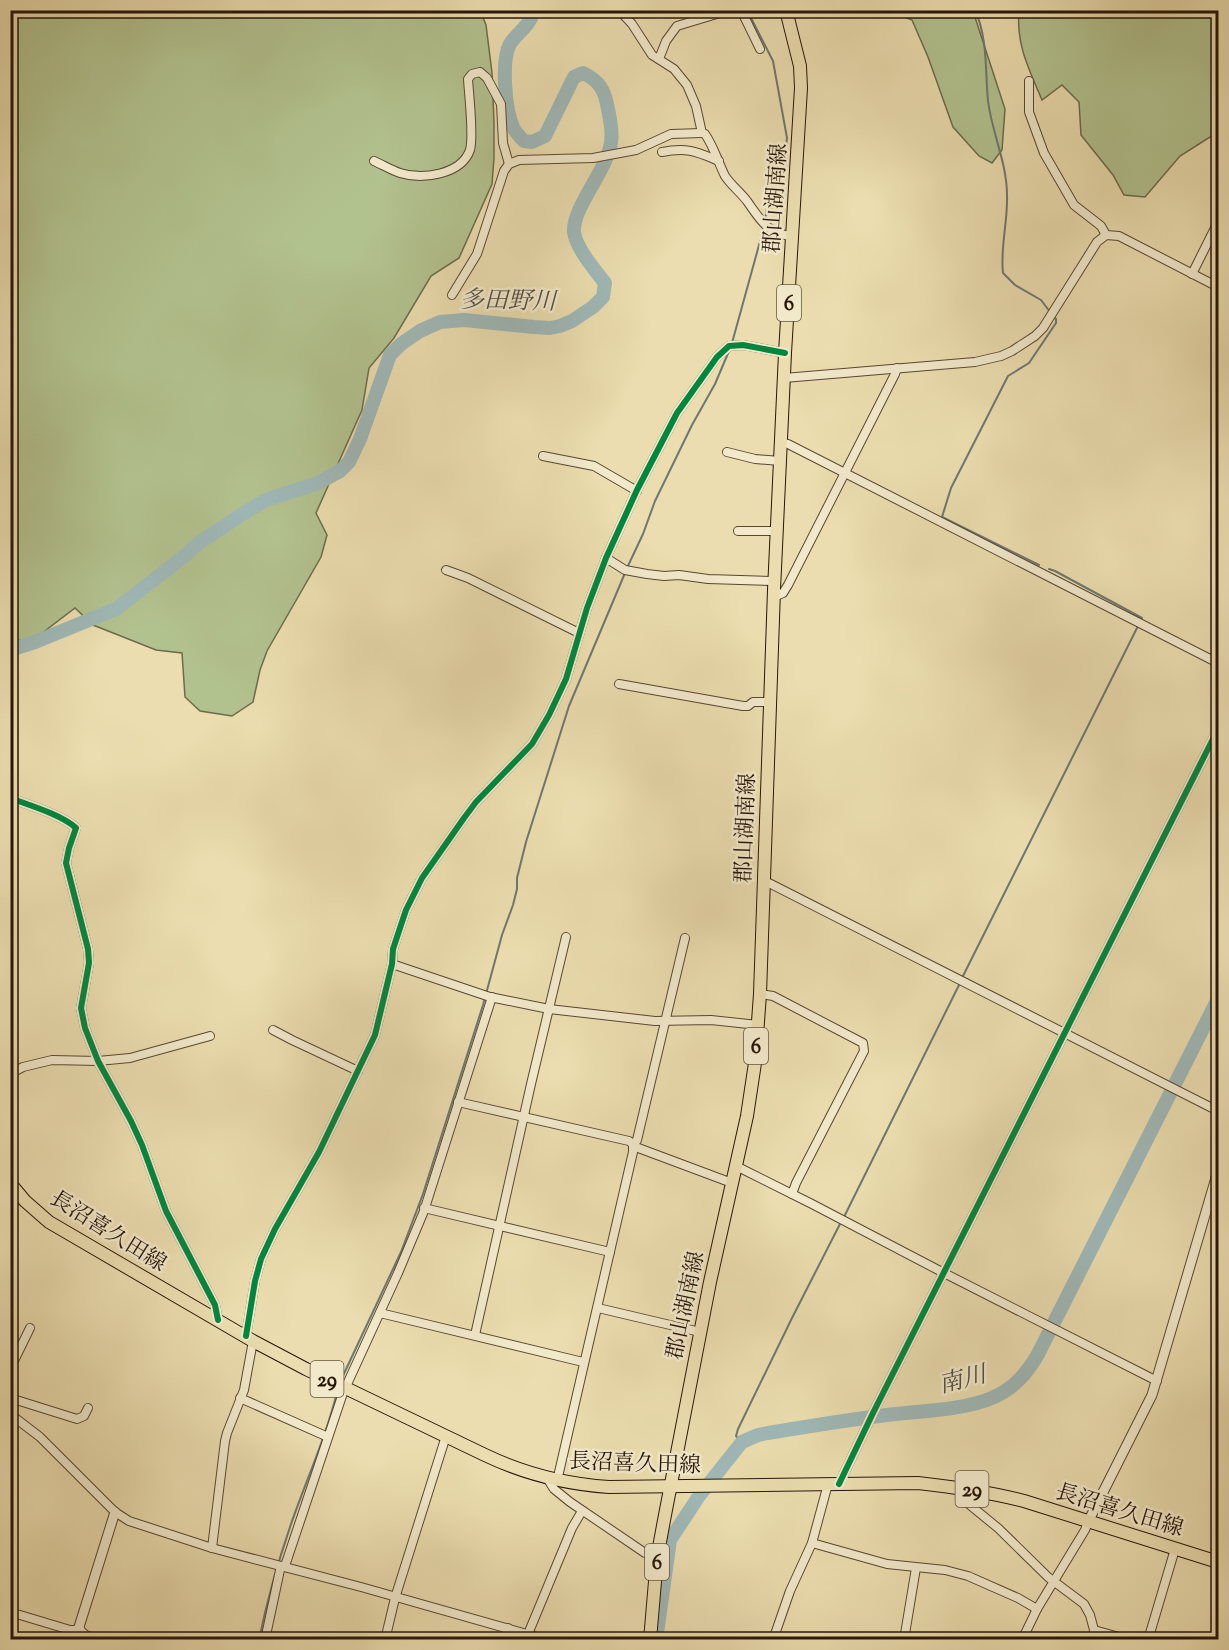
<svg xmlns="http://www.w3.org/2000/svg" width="1229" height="1650" font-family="'Sorts Mill Goudy','Noto Serif JP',serif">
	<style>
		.green { fill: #b2c28f; stroke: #6c6c4c; stroke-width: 1.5 }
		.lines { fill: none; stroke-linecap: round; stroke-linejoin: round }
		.stream { stroke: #6f7771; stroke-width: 2 }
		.river { stroke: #9fb8b7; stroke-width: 14 }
		.minor-casing { stroke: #584732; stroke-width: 10 }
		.tertiary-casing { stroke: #584732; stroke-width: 11 }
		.primary-casing { stroke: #271508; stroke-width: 14 }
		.minor { stroke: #f2e9cb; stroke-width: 8 }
		.tertiary { stroke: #f2e9cb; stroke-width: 9 }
		.primary { stroke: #ebddaf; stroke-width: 12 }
		.cycleway-casing { stroke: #f2e9cb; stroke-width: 10 }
		.cycleway { stroke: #00873e; stroke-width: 6 }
		.labels { text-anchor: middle; stroke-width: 5; stroke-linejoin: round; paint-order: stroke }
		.shield { fill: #f2e9cb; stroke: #645542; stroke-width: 1.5 }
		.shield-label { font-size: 21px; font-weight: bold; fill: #271508 }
		.street-label { font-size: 22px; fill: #271508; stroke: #f2e9cb }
		.water-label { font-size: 24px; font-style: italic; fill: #514e45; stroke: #f2e9cb }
	</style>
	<rect width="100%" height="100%" fill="#ebddaf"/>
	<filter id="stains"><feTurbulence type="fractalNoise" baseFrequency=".00333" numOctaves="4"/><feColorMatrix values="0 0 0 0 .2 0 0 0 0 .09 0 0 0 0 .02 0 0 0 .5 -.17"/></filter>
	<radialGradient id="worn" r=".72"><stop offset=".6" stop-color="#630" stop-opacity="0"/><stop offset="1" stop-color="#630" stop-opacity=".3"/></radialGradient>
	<g class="green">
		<polygon points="480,10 486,25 492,73 494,123 494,158 492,184 459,258 431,276 394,338 369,368 362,410 316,513 327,535 321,557 267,651 260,670 253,702 232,716 200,711 185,697 182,653 156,650 93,625 75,608 33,640 11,640 10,11"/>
		<polygon points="889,11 973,11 1005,109 1002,150 992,163 979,156 953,127 928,57 912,20"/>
		<path d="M1019,11H1218V132L1180,156L1145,197L1124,195L1113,175L1081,135L1079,102L1062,85L1042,100C1029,69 1016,45 1019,11Z"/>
	</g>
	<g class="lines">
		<g class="stream">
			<polyline points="747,10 773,61 787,138 785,153 770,189 765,221"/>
			<path d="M975,10C988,39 985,70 988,101C992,133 1007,163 1007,195C1008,222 1000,247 1003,273L1015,285L1041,300L1050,312"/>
			<polyline points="732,343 764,227"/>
			<polyline points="1039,565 942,517 951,488 1008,376 1029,363 1056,323 1056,319 1054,317"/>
			<polyline points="627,568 643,534 655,501 692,425 715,384 729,351"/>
			<polyline points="1049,569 1055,571 1142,618 1140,621"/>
			<polyline points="962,978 1138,626"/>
			<polyline points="844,1217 960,983"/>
			<polyline points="341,1380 401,1252 423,1194 483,1005 502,935 513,905 517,889 517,878 526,842 569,706 625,573"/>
			<polyline points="742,1442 736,1436 738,1429 792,1318 841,1222"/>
			<path d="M259,1640C267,1600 278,1562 291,1524C307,1478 327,1435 338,1388"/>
		</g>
		<g class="river">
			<path d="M10,650L35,642L116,609L182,558L199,543L244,513L266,500L318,483L340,471L349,462L360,439L390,355L401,344L420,331L440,322L464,320L534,327L550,328L560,326L572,321L593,307L603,297L605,283C595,270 576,248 574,232C572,208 608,169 611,142C613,132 610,119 608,109C605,91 600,81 583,73L574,77L545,136L532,142L524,141C520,137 515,132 513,127C505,109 501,60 510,44C516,34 526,29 531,18L526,10"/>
			<path d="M656,1640L670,1540L699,1496L742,1442L758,1435L768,1433C810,1426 853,1419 895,1414C924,1411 969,1409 994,1397C1014,1388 1026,1374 1037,1356L1218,999"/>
		</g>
		<defs>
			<g id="minor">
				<path d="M619,10L632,24L652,55L674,69L687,85L696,106L702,133L705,134C714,147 718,162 725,176C731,185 740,192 747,201C762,222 765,231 793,237"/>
				<polyline points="741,10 760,49"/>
				<polyline points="659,59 666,41 677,26 730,10"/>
				<polyline points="1029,81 1029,112 1044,153 1074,205 1101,226 1106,235"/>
				<path d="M662,152C688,147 697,152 719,161"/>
				<path d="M374,161C383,165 391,170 400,173C422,180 461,175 470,150C474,135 469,96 468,79L472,74L480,72L487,78L501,104L503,143L509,164"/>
				<polyline points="1192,274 1218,222"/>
				<polyline points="452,295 477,254 504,171 509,164 519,160 593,158 636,150 671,134 702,133"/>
				<polyline points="784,378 975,362 1001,356 1012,351 1035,336 1043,328 1097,242 1106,235 1119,236 1218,287"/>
				<polyline points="781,442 788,444 1218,663"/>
				<polyline points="727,452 755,459 780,461"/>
				<polyline points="543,456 594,466 637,491"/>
				<polyline points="738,531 777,531"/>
				<polyline points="606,558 625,570 647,574 664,576 679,575 708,579 774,581"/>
				<polyline points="446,570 468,578 579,633"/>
				<polyline points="774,597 783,593 788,585 895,374 897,368"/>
				<polyline points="619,684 743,706 748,706 753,702 770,702"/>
				<path d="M10,798C29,805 62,815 76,828L69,848L66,863L88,949L89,963L81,1008L85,1028L98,1061L131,1121L142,1145L166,1211L215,1305L218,1320"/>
				<polyline points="763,880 1218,1111"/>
				<polyline points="392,964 490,997 549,1009 655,1021 711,1020 758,1025"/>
				<polyline points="760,994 773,996 863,1043 864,1051 796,1183 792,1194"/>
				<polyline points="273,1030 292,1040 358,1071"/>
				<polyline points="10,1074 23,1067 52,1060 98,1061 130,1058 210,1036"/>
				<polyline points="458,1102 629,1141 633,1144 633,1146 732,1183"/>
				<polyline points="736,1166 812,1204 944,1273 1157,1381"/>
				<polyline points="424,1208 610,1252"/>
				<polyline points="598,1308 700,1332"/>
				<polyline points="380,1313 583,1362"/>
				<polyline points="475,1335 531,1084 566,937"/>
				<polyline points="246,1336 255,1281 261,1259 275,1229 319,1152 375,1035 392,964 393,949 406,910 422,878 464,818 476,802 532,744 549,715 566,679 587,608 606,558 637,490 677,413 717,357 729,346 743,345 785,353"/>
				<polyline points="10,1369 30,1328"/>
				<polyline points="10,1398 77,1419 84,1416 88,1408"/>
				<polyline points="240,1398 328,1437"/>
				<polyline points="10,1414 40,1437 115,1512 129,1521 212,1548 361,1587 548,1640"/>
				<polyline points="547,1478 554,1489 570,1502 645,1553 657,1558"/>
				<polyline points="557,1481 633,1152 633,1146 637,1140 685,938"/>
				<polyline points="839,1484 873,1413 1218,729"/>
				<polyline points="960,1487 965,1501 998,1528 1048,1577 1084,1604 1090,1615 1094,1630 1093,1640"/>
				<polyline points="812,1543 887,1564 945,1570 968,1576 1018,1598 1037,1609"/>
				<polyline points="212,1548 225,1441 227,1433 244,1390 253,1341"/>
				<polyline points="10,1612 70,1630 80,1630"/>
				<polyline points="1094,1630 1130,1640"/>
				<polyline points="528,1634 572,1528 582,1511"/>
				<polyline points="265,1640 280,1570 286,1563 343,1393 398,1273 424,1211 492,997"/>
				<polyline points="385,1640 395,1598 446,1436"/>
				<polyline points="504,1640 508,1628"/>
				<polyline points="773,1640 790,1591 812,1543 828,1484"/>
				<polyline points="904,1640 916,1568"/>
				<polyline points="1022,1640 1037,1609 1085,1530 1088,1522"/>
				<polyline points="1148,1640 1175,1549"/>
			</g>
			<g id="tertiary">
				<polyline points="1088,1522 1152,1395 1218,1171"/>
				<path d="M99,1640C91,1637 81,1636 79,1627L115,1512"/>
			</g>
			<g id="primary">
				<path d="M10,1183L25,1201L49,1222L253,1341L306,1369L485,1455C525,1474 565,1484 609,1487L918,1483C954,1487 989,1492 1024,1501L1218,1562"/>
				<polyline points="650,1640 657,1558 665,1515 710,1282 747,1116 755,1063 760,994 774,590 785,353 801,88 800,66 786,10"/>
			</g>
		</defs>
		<use href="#minor" class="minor-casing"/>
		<use href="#tertiary" class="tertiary-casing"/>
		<use href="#primary" class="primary-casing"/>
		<use href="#minor" class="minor"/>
		<use href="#tertiary" class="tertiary"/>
		<use href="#primary" class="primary"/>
		<defs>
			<g id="cycleway">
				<path d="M10,798C29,805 62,815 76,828L69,848L66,863L88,949L89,963L81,1008L85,1028L98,1061L131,1121L142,1145L166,1211L215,1305L218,1320"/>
				<polyline points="246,1336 255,1281 261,1259 275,1229 319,1152 375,1035 392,964 393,949 406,910 422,878 464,818 476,802 532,744 549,715 566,679 587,608 606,558 637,490 677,413 717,357 729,346 743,345 785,353"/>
				<polyline points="839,1484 873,1413 1218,729"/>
			</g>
		</defs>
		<use href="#cycleway" class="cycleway-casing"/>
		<use href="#cycleway" class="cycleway"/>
	</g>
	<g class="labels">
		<g class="shield">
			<rect x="777" y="285" width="24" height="36" rx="4.5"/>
			<rect x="744" y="1028" width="24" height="36" rx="4.5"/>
			<rect x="310.5" y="1361" width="33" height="36" rx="4.5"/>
			<rect x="955.5" y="1471" width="33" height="36" rx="4.5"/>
			<rect x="645" y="1544" width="24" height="36" rx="4.5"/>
		</g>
		<g class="shield-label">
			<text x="789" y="310">6</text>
			<text x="756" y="1053">6</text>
			<text x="327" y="1386">29</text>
			<text x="972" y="1496">29</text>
			<text x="657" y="1569">6</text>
		</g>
		<g class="street-label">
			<text transform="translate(774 198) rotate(-86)" y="8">郡山湖南線</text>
			<text transform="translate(744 828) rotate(-88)" y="8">郡山湖南線</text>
			<text transform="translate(109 1230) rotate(32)" y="8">長沼喜久田線</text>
			<text transform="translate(684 1305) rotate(-78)" y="8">郡山湖南線</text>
			<text transform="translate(635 1462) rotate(2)" y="8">長沼喜久田線</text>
			<text transform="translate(1120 1509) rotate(17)" y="8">長沼喜久田線</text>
		</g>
		<g class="water-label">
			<text transform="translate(508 300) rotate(1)" y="8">多田野川</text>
			<text transform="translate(962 1379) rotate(-14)" y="8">南川</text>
		</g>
	</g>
	<rect width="1229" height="1650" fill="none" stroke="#ebddaf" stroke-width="36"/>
	<rect x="12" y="12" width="1205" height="1626" fill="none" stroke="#271508" stroke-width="3"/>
	<rect x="18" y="18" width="1193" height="1614" fill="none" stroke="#271508" stroke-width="1.5"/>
	<rect width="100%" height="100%" filter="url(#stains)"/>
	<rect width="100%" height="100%" fill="url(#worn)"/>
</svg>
